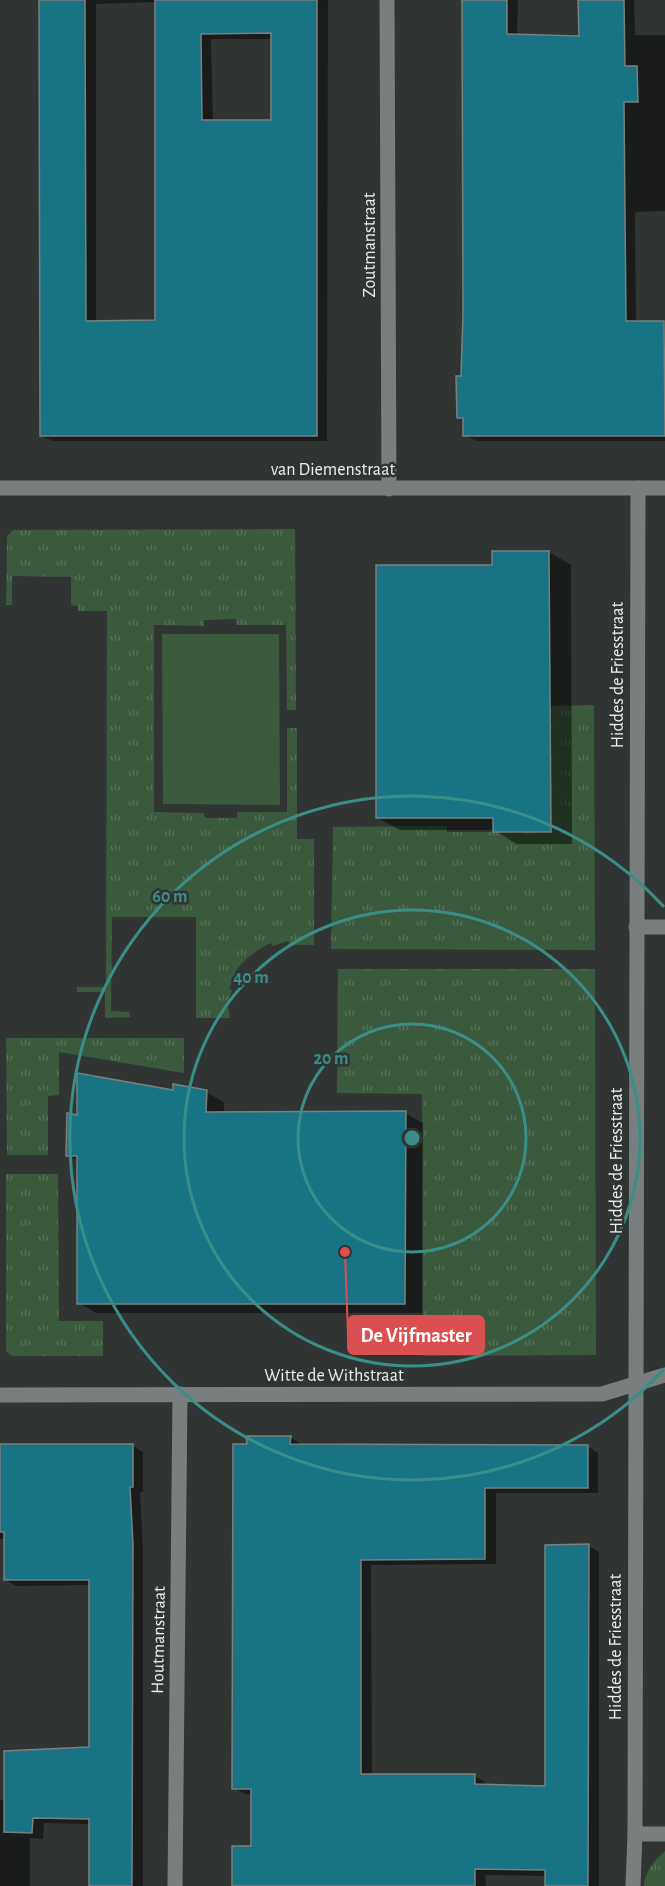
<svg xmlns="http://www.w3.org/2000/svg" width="665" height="1886" font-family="'Alegreya Sans',sans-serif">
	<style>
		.grass { fill: url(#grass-tufts) }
		.garden { fill: #3b593c }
		.shadow { fill: #0007; fill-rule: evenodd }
		.building { fill: #187385; stroke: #7a7f80; stroke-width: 1.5; fill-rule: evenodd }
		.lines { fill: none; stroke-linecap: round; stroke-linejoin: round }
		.street { stroke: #797f7e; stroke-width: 15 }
		.ring { fill: none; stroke: #3b8e88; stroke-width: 3 }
		.labels { text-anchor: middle; stroke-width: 5; stroke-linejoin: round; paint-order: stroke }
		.street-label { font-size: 18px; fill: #ecefef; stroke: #303534 }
		.centre { fill: #3b8e88; stroke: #303534; stroke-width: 3 }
		.ring-label { font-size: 18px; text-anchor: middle; font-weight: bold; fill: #3b8e88; stroke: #303534; stroke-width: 5; stroke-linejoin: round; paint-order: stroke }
		.leader { fill: none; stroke: #da5050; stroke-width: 2 }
		.callout-dot { fill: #da5050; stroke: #303534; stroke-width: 2 }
		.callout { fill: #da5050; stroke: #da5050; stroke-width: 2 }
		.callout-label { font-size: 20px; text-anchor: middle; font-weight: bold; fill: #fff }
	</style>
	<defs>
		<pattern id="grass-tufts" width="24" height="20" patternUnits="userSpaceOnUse" patternTransform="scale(1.5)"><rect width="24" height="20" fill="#3b593c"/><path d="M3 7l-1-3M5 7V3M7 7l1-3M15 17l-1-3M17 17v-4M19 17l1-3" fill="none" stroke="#587158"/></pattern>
	</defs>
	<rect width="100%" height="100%" fill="#303534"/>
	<g class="grass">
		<path d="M295,529L296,710H287L286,625H237L236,619L204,620V626L154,625V812L204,813L205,818H237V812H287V728H297V839H314V945H290L288,941L273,946L271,943C256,950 244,959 235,972L237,974L229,988L232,990L228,1006L230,1018H196V917H112L111,1011L129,1012L130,1017L105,1018V992H77V987H106L107,611H78V606L71,605V577L12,576V605H6L7,536L13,530Z"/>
		<polygon points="594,705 595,950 331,949 333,827 447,826 447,832 550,832 550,706"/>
		<polygon points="338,969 595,969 596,1355 423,1356 422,1094 337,1093"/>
		<polygon points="6,1038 184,1038 184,1073 59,1052 59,1095 48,1096 48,1155 7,1155"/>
		<polygon points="6,1174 58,1174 59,1321 103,1321 103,1356 12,1356 6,1351"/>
		<path d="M665,1851V1886H644C644,1872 655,1860 665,1851Z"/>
	</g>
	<polygon class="garden" points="162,634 279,634 280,805 163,804"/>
	<g class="shadow">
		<path d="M40,0H328L327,441H52L41,435ZM157,2V322H96V4ZM211,39H272V122H213Z"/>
		<polygon points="464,0 518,0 517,35 580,37 580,0 634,0 635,35 665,35 665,211 635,212 636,322 665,322 665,441 476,441 465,435 465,421 458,417 463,378"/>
		<polygon points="549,552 571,565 572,844 516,844 495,830 400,830 378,818 494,566"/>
		<polygon points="175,1091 206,1092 224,1102 224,1113 405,1113 423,1123 422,1313 96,1313 79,1303 79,1161 68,1155 79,1117"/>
		<polygon points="290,1437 301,1444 301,1446 587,1446 598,1453 598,1493 496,1493 496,1564 371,1565 372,1775 475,1776 485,1782 485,1786 547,1787 589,1546 599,1552 599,1886 547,1886 547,1876 485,1875 486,1886 234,1886 253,1847 253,1794 245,1794 234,1788 249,1446"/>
		<polygon points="0,1446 133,1446 143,1452 143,1492 140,1492 143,1551 143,1886 91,1886 91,1824 44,1823 43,1839 30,1838 30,1886 0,1886 0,1800 5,1800 91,1749 91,1585 16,1586 5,1580 5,1539 0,1539"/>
	</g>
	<g class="building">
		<path d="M39,0H85L86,321L155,320V0H317V436H40ZM271,33V120H202L201,34Z"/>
		<polygon points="462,0 507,0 507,34 579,36 578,0 624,0 625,66 637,66 638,102 624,102 626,321 664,321 665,436 463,436 463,418 457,418 456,376 461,376 463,313"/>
		<polygon points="492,551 549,551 551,832 493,832 493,818 376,818 376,565 492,565"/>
		<polygon points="77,1073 173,1090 173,1084 207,1090 206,1112 406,1111 405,1304 77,1304 77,1156 66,1156 67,1113 77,1115"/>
		<polygon points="246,1436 291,1436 290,1444 588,1445 588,1488 485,1488 485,1559 361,1560 361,1774 475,1774 475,1784 545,1786 545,1545 589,1544 588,1886 545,1886 545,1870 475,1869 475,1886 232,1886 232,1846 251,1846 251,1789 232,1789 233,1444 247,1444"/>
		<polygon points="0,1444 133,1444 133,1487 130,1487 133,1545 132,1886 89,1886 89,1819 33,1818 32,1833 4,1832 4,1751 89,1747 89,1580 4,1580 4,1532 0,1532"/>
	</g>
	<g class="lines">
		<g class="street">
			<polyline points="387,0 389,489"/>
			<polyline points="0,488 665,488"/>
			<polyline points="636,927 665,927"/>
			<polyline points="0,1395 602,1394 665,1375"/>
			<polyline points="635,1834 638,488"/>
			<polyline points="175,1886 180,1394"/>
			<polyline points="633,1886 635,1834 665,1834"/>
		</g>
	</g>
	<g class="ring">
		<circle cx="412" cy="1138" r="114"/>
		<circle cx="412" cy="1138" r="228"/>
		<path d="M664 1369A342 342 0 1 1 664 907"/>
	</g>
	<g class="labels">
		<g class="street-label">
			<text transform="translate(369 245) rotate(-90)" y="6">Zoutmanstraat</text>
			<text x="333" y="475">van Diemenstraat</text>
			<text transform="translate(617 675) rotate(-90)" y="6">Hiddes de Friesstraat</text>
			<text transform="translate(616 1161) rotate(-90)" y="6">Hiddes de Friesstraat</text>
			<text x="334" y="1381">Witte de Withstraat</text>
			<text transform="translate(158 1640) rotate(-89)" y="6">Houtmanstraat</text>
			<text transform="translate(615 1647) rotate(-90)" y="6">Hiddes de Friesstraat</text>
		</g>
	</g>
	<circle cx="412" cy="1138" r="9" class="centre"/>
	<g class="ring-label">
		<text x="170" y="902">60 m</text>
		<text x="251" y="983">40 m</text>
		<text x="331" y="1064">20 m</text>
	</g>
	<path class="leader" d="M345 1252L348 1335"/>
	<circle class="callout-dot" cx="345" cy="1252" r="6"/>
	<rect class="callout" x="348" y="1316" width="136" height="38" rx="6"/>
	<g class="callout-label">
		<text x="416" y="1342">De Vijfmaster</text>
	</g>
</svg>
